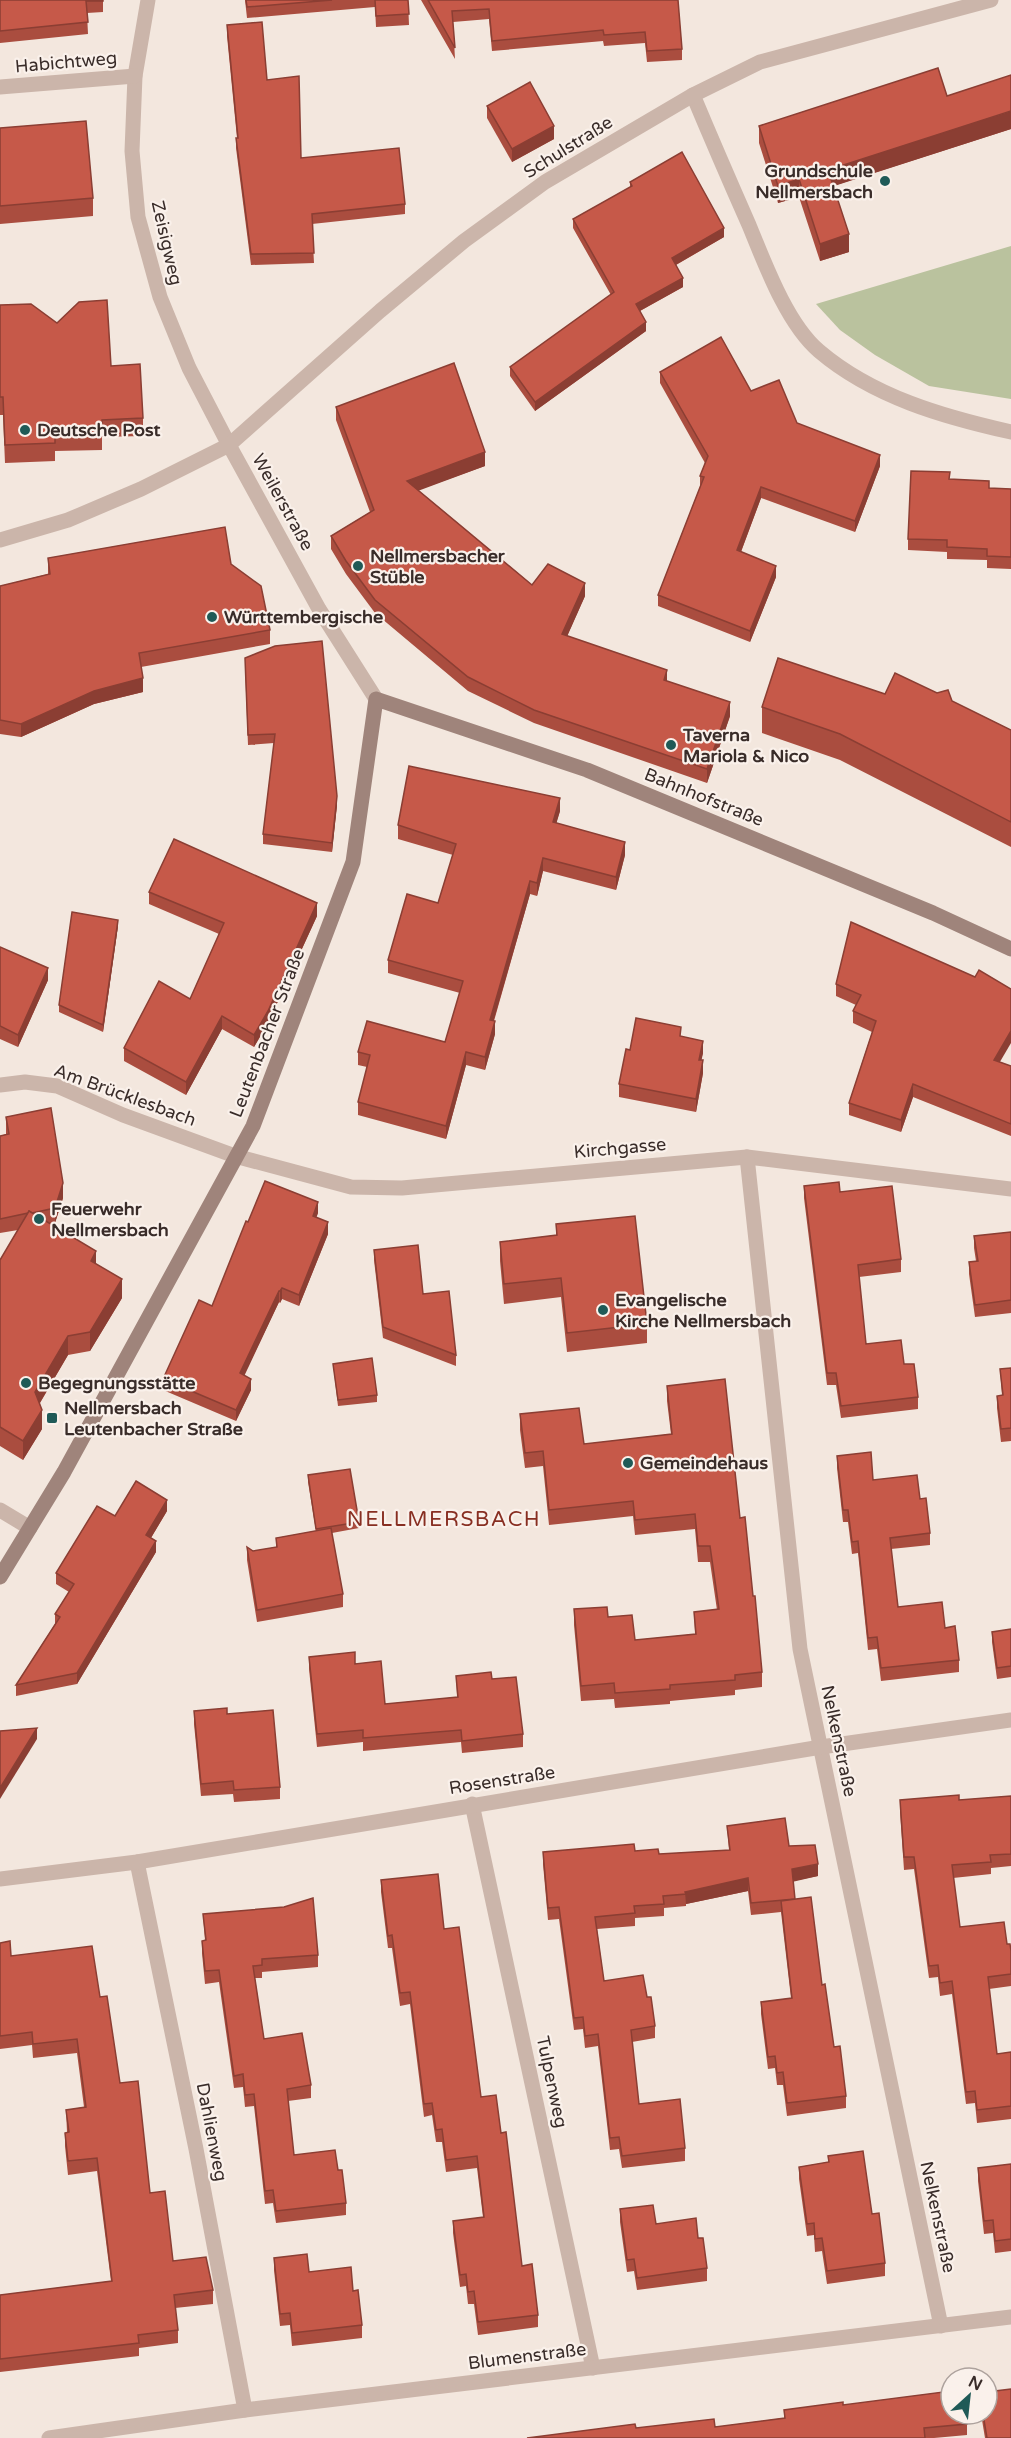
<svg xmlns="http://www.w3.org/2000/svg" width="1011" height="2438" font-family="'Varela Round',sans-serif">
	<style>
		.green { fill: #bac29e }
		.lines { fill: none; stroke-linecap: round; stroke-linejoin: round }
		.lane { stroke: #cbb5aa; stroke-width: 15 }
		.street { stroke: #cbb5aa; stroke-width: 15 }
		.secondary { stroke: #9f847b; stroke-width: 15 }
		.wall { fill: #aa4d3f }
		.shaded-wall { fill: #8b3e33 }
		.building { fill: #c65949; stroke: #8b3e33; stroke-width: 1.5 }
		.poi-dot { fill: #1f5a57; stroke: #faf1eb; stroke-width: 2 }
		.labels { text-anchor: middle; stroke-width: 4.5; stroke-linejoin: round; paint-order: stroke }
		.street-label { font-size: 18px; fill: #392c29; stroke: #faf1eb }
		.poi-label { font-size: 18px; font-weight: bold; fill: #392c29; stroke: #faf1eb; text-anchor: start }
		.quarter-label { font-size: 21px; letter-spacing: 1.5px; fill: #882f22; stroke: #faf1eb }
	</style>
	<rect width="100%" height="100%" fill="#f3e7de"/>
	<polygon class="green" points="1011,246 1011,399 929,386 875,355 840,330 816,304"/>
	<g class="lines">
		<polyline class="lane" points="0,1510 30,1528"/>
		<g class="street">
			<polyline points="148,0 135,76 132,151 138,217 160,297 189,368 229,445 319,609 376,699"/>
			<polyline points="0,87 135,76"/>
			<path d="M693,95C711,138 730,182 749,225C765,264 787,324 819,351C873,397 944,417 1011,432"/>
			<polyline points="0,540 68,520 141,489 229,445 380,311 464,241 545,182 693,95 760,62 991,0"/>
			<polyline points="0,1085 25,1082 57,1086 123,1115 235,1156 351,1187 402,1188 747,1157 1011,1189"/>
			<polyline points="747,1157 800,1649 941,2326"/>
			<polyline points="472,1804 593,2368"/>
			<polyline points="137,1862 196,2149 245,2410"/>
			<polyline points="0,1879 137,1862 821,1747 1011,1720"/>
			<polyline points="49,2438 245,2410 1011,2317"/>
		</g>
		<polyline class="secondary" points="0,1577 64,1472 253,1126 353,862 376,699 587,770 933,913 1011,949"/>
	</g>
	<g class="wall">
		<polygon points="0,0 103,0 103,12 87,13 88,34 0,43"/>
		<polygon points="245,0 408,0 409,25 376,27 375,7 247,18"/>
		<polygon points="421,0 678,0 682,49 682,60 647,62 645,43 604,46 603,41 492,51 489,19 453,22 455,59"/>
		<polygon points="227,25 267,80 301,158 405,204 405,214 312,224 314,263 251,265 236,148 236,138 237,138 227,36"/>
		<polygon points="947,96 1011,129 833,186 849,252 820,261 799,197 778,203 759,143 759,126"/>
		<polygon points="487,106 554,139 512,162 487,118"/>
		<polygon points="0,128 93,198 93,216 0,224"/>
		<polygon points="630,182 724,237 676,265 683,287 640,311 646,331 535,411 510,376 510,367 611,295 573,228 573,219 630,188"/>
		<polygon points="0,305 111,366 143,418 143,436 102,437 102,450 55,451 55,461 5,463 3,415 0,415"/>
		<polygon points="660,372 751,391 797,423 880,466 855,532 761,498 741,552 776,577 750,642 658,606 658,595 700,487 700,476 705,463 660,383"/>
		<polygon points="336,407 485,466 418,490 532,585 585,596 567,636 667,681 730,716 707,783 534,723 468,691 375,613 346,574 331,549 331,536 370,512 336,420"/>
		<polygon points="950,479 989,488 1011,489 1011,569 987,568 987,560 947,559 947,552 908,550 908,539"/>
		<polygon points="48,558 231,564 270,630 270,644 141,667 143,692 94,704 21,737 0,734 0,586 48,574"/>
		<polygon points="245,667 337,805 332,852 263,844 263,834 274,743 248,745"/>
		<polygon points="885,694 952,701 1011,730 1011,847 840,760 762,733 762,707"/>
		<polygon points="560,811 556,823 625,855 616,890 543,871 537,896 530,894 494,1021 495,1034 485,1070 466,1065 446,1139 358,1115 358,1102 367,1067 358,1065 358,1052 445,1042 460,993 388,973 388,960 438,903 453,855 398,839 398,825"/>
		<polygon points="149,892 317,916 268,1023 254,1047 222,1029 186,1095 124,1061 124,1048 190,999 219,934 149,904"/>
		<polygon points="851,922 1000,1062 1011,1066 1011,1136 913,1097 901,1132 849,1115 849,1103 872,1032 853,1023 853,1011 856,1005 836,996 836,984"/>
		<polygon points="118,926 103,1032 59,1012 59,1005"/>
		<polygon points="0,947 48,980 18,1047 0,1039"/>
		<polygon points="681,1036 703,1053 701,1060 703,1073 696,1112 619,1097 619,1084 630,1050"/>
		<polygon points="6,1117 63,1198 55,1223 51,1224 96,1264 122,1298 90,1351 68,1355 40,1403 42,1429 23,1460 0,1446 0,1260 18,1230 0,1233 0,1136 6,1134"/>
		<polygon points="804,1186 840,1192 901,1259 901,1272 859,1277 866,1344 904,1364 918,1397 918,1409 841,1418 836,1385 827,1385 804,1198"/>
		<polygon points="318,1213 316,1217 328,1234 299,1306 282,1299 280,1303 279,1302 244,1375 251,1390 236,1421 163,1390 163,1379 212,1306 248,1222"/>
		<polygon points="556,1224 647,1324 647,1343 567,1352 561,1297 504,1304 500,1261 500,1242 556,1235"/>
		<polygon points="1011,1232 1011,1313 975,1317 969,1274 969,1262 976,1261 974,1248 974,1236"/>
		<polygon points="374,1250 423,1294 456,1355 456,1366 383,1338 374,1260"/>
		<polygon points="333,1364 377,1395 377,1402 338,1406"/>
		<polygon points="1011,1368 1011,1441 1001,1442 997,1408 997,1396 1002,1395 1000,1369"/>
		<polygon points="667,1386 740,1518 753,1596 762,1672 762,1687 735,1690 735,1695 670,1701 670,1704 615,1708 614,1699 581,1701 574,1625 574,1609 608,1617 635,1640 695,1634 694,1612 717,1610 710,1562 698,1562 695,1529 635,1535 633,1516 549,1525 543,1466 525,1468 520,1430 520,1414 584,1444 671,1434 667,1401"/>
		<polygon points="837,1456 873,1480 920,1499 930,1533 930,1545 891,1549 898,1607 945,1628 959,1660 959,1672 881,1681 877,1649 868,1650 858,1553 852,1554 848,1522 843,1522 837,1468"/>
		<polygon points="308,1475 359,1522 359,1528 332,1533 343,1594 343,1607 257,1622 247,1560 247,1547 253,1551 276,1547 276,1538 316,1531 308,1482"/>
		<polygon points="167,1511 151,1538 156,1552 77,1684 16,1696 16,1685 55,1624 55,1614 69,1592 56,1584 56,1573 115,1516"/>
		<polygon points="1011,1629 1011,1677 997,1679 992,1642 992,1632"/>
		<polygon points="309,1657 355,1664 385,1704 457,1697 456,1676 492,1679 523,1734 523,1747 462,1753 461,1742 363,1751 363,1742 317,1747 309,1669"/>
		<polygon points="194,1711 227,1714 280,1787 280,1799 234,1802 233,1794 201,1796 194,1724"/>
		<polygon points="1011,1796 1011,1866 991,1868 991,1874 953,1878 960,1927 1007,1944 1011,1951 1011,1986 989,1989 997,2054 1011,2052 1011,2119 977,2123 975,2103 966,2104 952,1994 940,1996 938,1977 929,1978 914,1869 904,1870 900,1812 900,1800 959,1800"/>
		<polygon points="727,1826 789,1846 818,1876 793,1881 795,1899 822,1985 834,2047 846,2096 846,2108 787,2116 783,2085 777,2085 775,2068 768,2069 761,2014 761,2002 791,1998 781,1912 751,1915 748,1891 686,1904 686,1906 664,1908 664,1916 635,1918 635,1926 597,1929 604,1981 647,1997 655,2026 655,2038 632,2042 639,2104 685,2148 685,2161 622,2168 619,2149 610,2150 598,2046 585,2048 583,2029 574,2030 559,1919 548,1920 543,1864 543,1852 635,1851 659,1854 729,1850"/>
		<polygon points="381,1880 444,1929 481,2097 501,2133 522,2266 538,2315 538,2327 478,2335 474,2304 468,2304 466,2286 460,2287 453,2233 453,2221 483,2217 477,2168 446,2172 442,2142 436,2142 432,2115 424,2117 410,2004 400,2006 392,1948 388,1948 381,1892"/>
		<polygon points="203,1914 318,1955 318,1967 262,1972 262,1978 255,1978 264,2039 311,2085 311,2098 288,2101 294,2155 338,2170 346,2203 346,2215 276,2223 273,2203 265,2204 254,2106 245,2107 243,2087 234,2088 219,1982 205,1984 202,1953 202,1941 205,1940"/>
		<polygon points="0,1943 11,1956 100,1997 120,2083 150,2193 173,2261 213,2290 213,2304 175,2308 178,2330 178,2343 139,2348 139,2356 0,2372 0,2295 111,2281 97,2171 68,2175 65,2146 65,2133 67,2132 66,2110 84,2107 77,2053 33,2058 32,2045 0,2049"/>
		<polygon points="828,2156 872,2214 885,2263 885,2276 827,2284 822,2251 815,2252 814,2235 807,2236 799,2179 799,2167 828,2162"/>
		<polygon points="1011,2164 1011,2251 995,2253 993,2233 984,2234 978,2181 978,2168"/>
		<polygon points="620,2209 656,2224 698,2238 707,2268 707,2281 637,2290 634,2271 627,2272 620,2222"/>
		<polygon points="274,2258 353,2291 362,2325 362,2338 292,2346 290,2325 280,2326 274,2270"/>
		<polygon points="843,2405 967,2424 967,2435 934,2438 527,2438 636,2428 715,2427 784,2418 784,2410"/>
		<polygon points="981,2414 987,2414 1011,2438 985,2438"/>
	</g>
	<g class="shaded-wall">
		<polygon points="1011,111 1011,129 828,188 828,170"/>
		<polygon points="554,126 554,139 512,162 512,149"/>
		<polygon points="799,179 799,197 778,203 778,186"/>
		<polygon points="724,228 724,237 672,267 672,258"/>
		<polygon points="849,234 849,252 820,261 820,244"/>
		<polygon points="683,278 683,287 636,313 636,304"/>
		<polygon points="646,322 646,331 535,411 535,402"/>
		<polygon points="485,452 485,466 407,495 407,481"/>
		<polygon points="880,455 880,466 855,532 855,521"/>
		<polygon points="761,487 761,498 737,562 737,550"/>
		<polygon points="776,566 776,577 750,642 750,631"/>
		<polygon points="585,583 585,596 562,648 562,634"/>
		<polygon points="667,670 667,684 664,680"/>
		<polygon points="143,678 143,692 94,704 21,737 21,724 94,691"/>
		<polygon points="730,702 730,716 707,783 707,769"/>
		<polygon points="337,796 337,805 332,852 332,843"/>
		<polygon points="560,798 560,811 553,835 553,822"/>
		<polygon points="625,842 625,855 616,890 616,877"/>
		<polygon points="543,858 543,871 537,896 537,883"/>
		<polygon points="530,881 530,894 490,1033 490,1020"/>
		<polygon points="317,903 317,916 268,1023 254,1047 254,1035"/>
		<polygon points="118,920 118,926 103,1032 103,1025"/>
		<polygon points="48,968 48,980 18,1047 18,1035"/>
		<polygon points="222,1016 222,1029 186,1095 186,1082"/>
		<polygon points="495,1021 495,1034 485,1070 485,1057"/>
		<polygon points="1011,1031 1011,1043 994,1072 994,1060"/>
		<polygon points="703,1041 703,1053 699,1072 699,1060"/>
		<polygon points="466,1052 466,1065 446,1139 446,1126"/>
		<polygon points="703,1060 703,1073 696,1112 696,1099"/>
		<polygon points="913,1084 913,1097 901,1132 901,1120"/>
		<polygon points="63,1183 63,1198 55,1223 55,1208"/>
		<polygon points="318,1202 318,1213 313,1227 313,1216"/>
		<polygon points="328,1222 328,1234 299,1306 299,1295"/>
		<polygon points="96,1251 96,1270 91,1261"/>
		<polygon points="122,1279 122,1298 90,1351 90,1332"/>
		<polygon points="282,1288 282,1299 280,1303 280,1291"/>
		<polygon points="279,1291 279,1302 240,1385 240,1373"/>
		<polygon points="68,1336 68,1355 35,1411 35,1392"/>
		<polygon points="251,1379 251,1390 236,1421 236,1410"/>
		<polygon points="42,1410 42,1429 23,1460 23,1441"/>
		<polygon points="167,1500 167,1511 146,1546 146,1535"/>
		<polygon points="156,1541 156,1552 77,1684 77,1673"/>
		<polygon points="37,1728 37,1739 0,1799 0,1788"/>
		<polygon points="818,1864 818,1876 792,1882 792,1869"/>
		<polygon points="748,1878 748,1891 686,1904 685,1892"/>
	</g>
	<g class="building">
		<polygon points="0,0 103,0 103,1 86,1 88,22 0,31"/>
		<polygon points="246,0 332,0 247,7"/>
		<polygon points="375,0 408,0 409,14 376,16"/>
		<polygon points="428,0 678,0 682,49 647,51 645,32 604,35 603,30 492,41 489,9 452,11 455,48"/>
		<polygon points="262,22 267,80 299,76 301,158 399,148 405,204 312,214 314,253 251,254 236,138 238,138 227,25"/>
		<polygon points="938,68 947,96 1011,75 1011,111 828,170 849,234 820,244 799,179 778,186 759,126"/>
		<polygon points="530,82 554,126 512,149 487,106"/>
		<polygon points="86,121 93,198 0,206 0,128"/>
		<polygon points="682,152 724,228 672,258 683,278 636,304 646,322 535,402 510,367 614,292 573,219 632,186 630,182"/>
		<polygon points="107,300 111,366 140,364 143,418 102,420 102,432 55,434 55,443 5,445 3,397 0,397 0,305 31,304 57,323 79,302"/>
		<polygon points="721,337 751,391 779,380 797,423 880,455 855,521 761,487 737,550 776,566 750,631 658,595 704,477 700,476 708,456 660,372"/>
		<polygon points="454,363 485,452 407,481 532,585 548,564 585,583 562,634 667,670 664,680 730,702 707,769 534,710 468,677 375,600 346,561 331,536 374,510 336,407"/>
		<polygon points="911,471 950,472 949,479 989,481 989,488 1011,489 1011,557 987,556 987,549 947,547 947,540 908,539"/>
		<polygon points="225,527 231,564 261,586 270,630 139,653 143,678 94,691 21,724 0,720 0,586 50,574 48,558"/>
		<polygon points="322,641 337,796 332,843 263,834 275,734 248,735 245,658 275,646"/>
		<polygon points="778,658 885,694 895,673 937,693 948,690 952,701 1011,730 1011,822 840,734 762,707"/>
		<polygon points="409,766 560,798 553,822 625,842 616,877 543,858 537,883 530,881 490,1020 495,1021 485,1057 466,1052 446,1126 358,1102 370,1055 358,1052 367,1021 445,1042 463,981 388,960 407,894 438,903 456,844 398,825"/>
		<polygon points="174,839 317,903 268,1011 254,1035 222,1016 186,1082 124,1048 159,981 190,999 224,923 149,892"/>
		<polygon points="72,912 118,920 103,1025 59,1005"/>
		<polygon points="851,922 975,977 979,970 1011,989 1011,1031 994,1060 1011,1066 1011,1124 913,1084 901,1120 849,1103 876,1021 853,1011 861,995 836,984"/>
		<polygon points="0,947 48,968 18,1035 0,1026"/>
		<polygon points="636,1018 681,1027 680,1036 703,1041 699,1060 703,1060 696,1099 619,1084 626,1049 630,1050"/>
		<polygon points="51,1108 63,1183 55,1208 32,1213 29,1211 28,1213 0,1219 0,1136 9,1134 6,1117"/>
		<polygon points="265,1181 318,1202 313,1216 328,1222 299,1295 282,1288 280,1291 279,1291 240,1373 251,1379 236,1410 163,1379 199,1300 212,1306 246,1221 248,1222"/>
		<polygon points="839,1182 840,1192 892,1186 901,1259 858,1265 866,1344 901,1340 904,1364 914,1364 918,1397 841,1406 836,1373 827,1373 804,1186"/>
		<polygon points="29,1211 96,1251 91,1261 122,1279 90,1332 68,1336 35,1392 42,1410 23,1441 0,1427 0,1260"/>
		<polygon points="635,1216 647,1324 567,1333 561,1278 504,1284 500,1242 557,1235 556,1224"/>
		<polygon points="1011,1232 1011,1300 975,1305 969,1262 978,1261 974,1236"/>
		<polygon points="418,1245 423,1294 449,1291 456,1355 383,1327 374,1250"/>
		<polygon points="372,1358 377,1395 338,1400 333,1364"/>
		<polygon points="1011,1368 1011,1428 1001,1429 997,1396 1003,1395 1000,1369"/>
		<polygon points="725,1379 740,1518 745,1517 753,1596 755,1596 762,1672 735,1675 735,1680 670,1685 670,1689 615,1693 614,1683 581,1686 574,1609 607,1607 608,1617 632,1615 635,1640 696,1634 694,1612 719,1609 710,1546 698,1546 695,1514 635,1520 633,1501 549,1510 543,1451 525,1453 520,1414 579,1408 584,1444 672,1434 667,1386"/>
		<polygon points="871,1452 873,1480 917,1475 920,1499 926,1498 930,1533 890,1538 898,1607 942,1602 945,1628 955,1626 959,1660 881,1668 877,1637 868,1638 858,1541 852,1542 848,1510 843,1510 837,1456"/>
		<polygon points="350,1469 359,1522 316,1529 308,1475"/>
		<polygon points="136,1481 167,1500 146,1535 156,1541 77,1673 16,1685 60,1617 55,1614 74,1584 56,1573 97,1506 115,1516"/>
		<polygon points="331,1528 343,1594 257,1610 247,1547 253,1551 277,1547 276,1538"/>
		<polygon points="1011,1629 1011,1666 997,1668 992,1632"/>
		<polygon points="355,1652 355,1664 381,1661 385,1704 458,1697 456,1676 491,1672 492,1679 516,1677 523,1734 462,1741 461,1730 363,1738 363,1730 317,1734 309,1657"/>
		<polygon points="227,1708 227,1714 273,1710 280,1787 234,1790 233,1781 201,1784 194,1711"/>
		<polygon points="37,1728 0,1788 0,1731"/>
		<polygon points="959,1795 959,1800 1011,1796 1011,1854 990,1855 991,1862 952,1865 960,1927 1004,1922 1007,1944 1010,1944 1011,1951 1011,1974 988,1977 997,2054 1011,2052 1011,2106 977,2110 975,2091 966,2092 952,1981 940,1983 938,1965 929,1966 914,1857 904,1857 900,1800"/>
		<polygon points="785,1818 789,1846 815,1845 818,1864 792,1869 795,1899 751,1903 748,1878 685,1892 686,1894 663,1896 664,1904 634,1906 635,1913 595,1917 604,1981 643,1975 647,1997 651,1997 655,2026 631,2030 639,2104 680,2099 685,2148 622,2156 619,2137 610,2138 598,2034 585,2036 583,2017 574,2018 559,1907 548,1908 543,1852 634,1844 635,1851 658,1849 659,1854 730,1850 727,1826"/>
		<polygon points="438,1874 444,1929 459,1927 481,2097 496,2095 501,2133 506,2132 522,2266 532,2264 538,2315 478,2322 474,2291 468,2292 466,2274 460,2275 453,2221 484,2217 477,2156 446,2160 442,2129 436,2130 432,2103 424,2104 410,1992 400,1993 392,1935 388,1936 381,1880"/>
		<polygon points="811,1897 822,1985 825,1984 834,2047 840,2046 846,2096 787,2103 783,2072 777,2073 775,2056 768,2057 761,2002 792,1998 781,1901"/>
		<polygon points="313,1898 318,1955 262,1959 262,1965 253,1966 264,2039 302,2033 311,2085 287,2089 294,2155 335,2150 338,2170 342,2170 346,2203 276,2211 273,2190 265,2191 254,2094 245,2095 243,2074 234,2076 219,1970 205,1971 202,1941 206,1940 203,1914 284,1907"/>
		<polygon points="10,1941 11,1956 92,1946 100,1997 107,1996 120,2083 138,2081 150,2193 165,2191 173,2261 206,2257 213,2290 174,2295 178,2330 138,2335 139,2343 0,2359 0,2295 112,2281 97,2158 68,2161 65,2133 69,2132 66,2110 86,2107 77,2039 33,2044 32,2032 0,2036 0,1943"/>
		<polygon points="863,2151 872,2214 879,2213 885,2263 827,2271 822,2238 815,2239 814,2223 807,2224 799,2167 829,2162 828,2156"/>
		<polygon points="1011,2164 1011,2239 995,2241 993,2220 984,2221 978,2168"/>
		<polygon points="653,2205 656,2224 696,2218 698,2238 703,2238 707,2268 637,2278 634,2259 627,2260 620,2209"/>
		<polygon points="307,2254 309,2272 351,2267 353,2291 358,2290 362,2325 292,2333 290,2313 280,2314 274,2258"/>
		<polygon points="1011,2389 1011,2438 987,2438 983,2414 987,2414 987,2392"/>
		<polygon points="951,2391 951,2414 966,2414 967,2424 924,2428 925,2438 527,2438 635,2424 636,2428 714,2419 715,2427 785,2418 784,2410 843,2402 843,2405"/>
	</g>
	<g class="poi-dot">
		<circle cx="885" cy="181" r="6"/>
		<circle cx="25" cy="430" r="6"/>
		<circle cx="358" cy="566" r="6"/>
		<circle cx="212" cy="617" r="6"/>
		<circle cx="671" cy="745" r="6"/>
		<circle cx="39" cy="1219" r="6"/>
		<circle cx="603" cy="1310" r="6"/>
		<circle cx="26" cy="1383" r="6"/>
		<rect x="46" y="1412" width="12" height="12" rx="3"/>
		<circle cx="628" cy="1463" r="6"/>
	</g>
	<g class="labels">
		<g class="street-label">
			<text transform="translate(66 62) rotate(-5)" y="6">Habichtweg</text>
			<text transform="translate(568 147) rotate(-32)" y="6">Schulstraße</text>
			<text transform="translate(167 243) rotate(77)" y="6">Zeisigweg</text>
			<text transform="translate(283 502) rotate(61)" y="6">Weilerstraße</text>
			<text transform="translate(704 797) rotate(22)" y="6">Bahnhofstraße</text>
			<text transform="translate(267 1033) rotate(-69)" y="6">Leutenbacher Straße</text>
			<text transform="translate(125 1095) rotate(20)" y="6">Am Brücklesbach</text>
			<text transform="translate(620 1148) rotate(-5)" y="6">Kirchgasse</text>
			<text transform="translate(839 1741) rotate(78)" y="6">Nelkenstraße</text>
			<text transform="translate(502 1780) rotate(-9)" y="6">Rosenstraße</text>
			<text transform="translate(552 2082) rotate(78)" y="6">Tulpenweg</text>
			<text transform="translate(212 2132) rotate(79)" y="6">Dahlienweg</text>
			<text transform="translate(938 2217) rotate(78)" y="6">Nelkenstraße</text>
			<text transform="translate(527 2356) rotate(-7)" y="6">Blumenstraße</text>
		</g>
		<g class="poi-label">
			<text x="873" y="177" text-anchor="end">Grundschule<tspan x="873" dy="21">Nellmersbach</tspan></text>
			<text x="37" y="436">Deutsche Post</text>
			<text x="370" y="562">Nellmersbacher<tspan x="370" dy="21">Stüble</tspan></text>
			<text x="224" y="623">Württembergische</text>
			<text x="683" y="741">Taverna<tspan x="683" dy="21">Mariola &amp; Nico</tspan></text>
			<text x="51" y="1215">Feuerwehr<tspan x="51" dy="21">Nellmersbach</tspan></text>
			<text x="615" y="1306">Evangelische<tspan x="615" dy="21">Kirche Nellmersbach</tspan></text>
			<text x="38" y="1389">Begegnungsstätte</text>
			<text x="64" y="1414">Nellmersbach<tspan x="64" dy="21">Leutenbacher Straße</tspan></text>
			<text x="640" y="1469">Gemeindehaus</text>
		</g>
		<g class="quarter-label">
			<text x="444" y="1526">NELLMERSBACH</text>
		</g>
	</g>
	<g transform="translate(969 2396) rotate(27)"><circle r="28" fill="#faf1eb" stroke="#ada29d" stroke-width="1.5"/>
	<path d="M0-4.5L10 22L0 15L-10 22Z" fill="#1f5a57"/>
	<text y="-9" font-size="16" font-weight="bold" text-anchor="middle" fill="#392c29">N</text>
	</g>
</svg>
